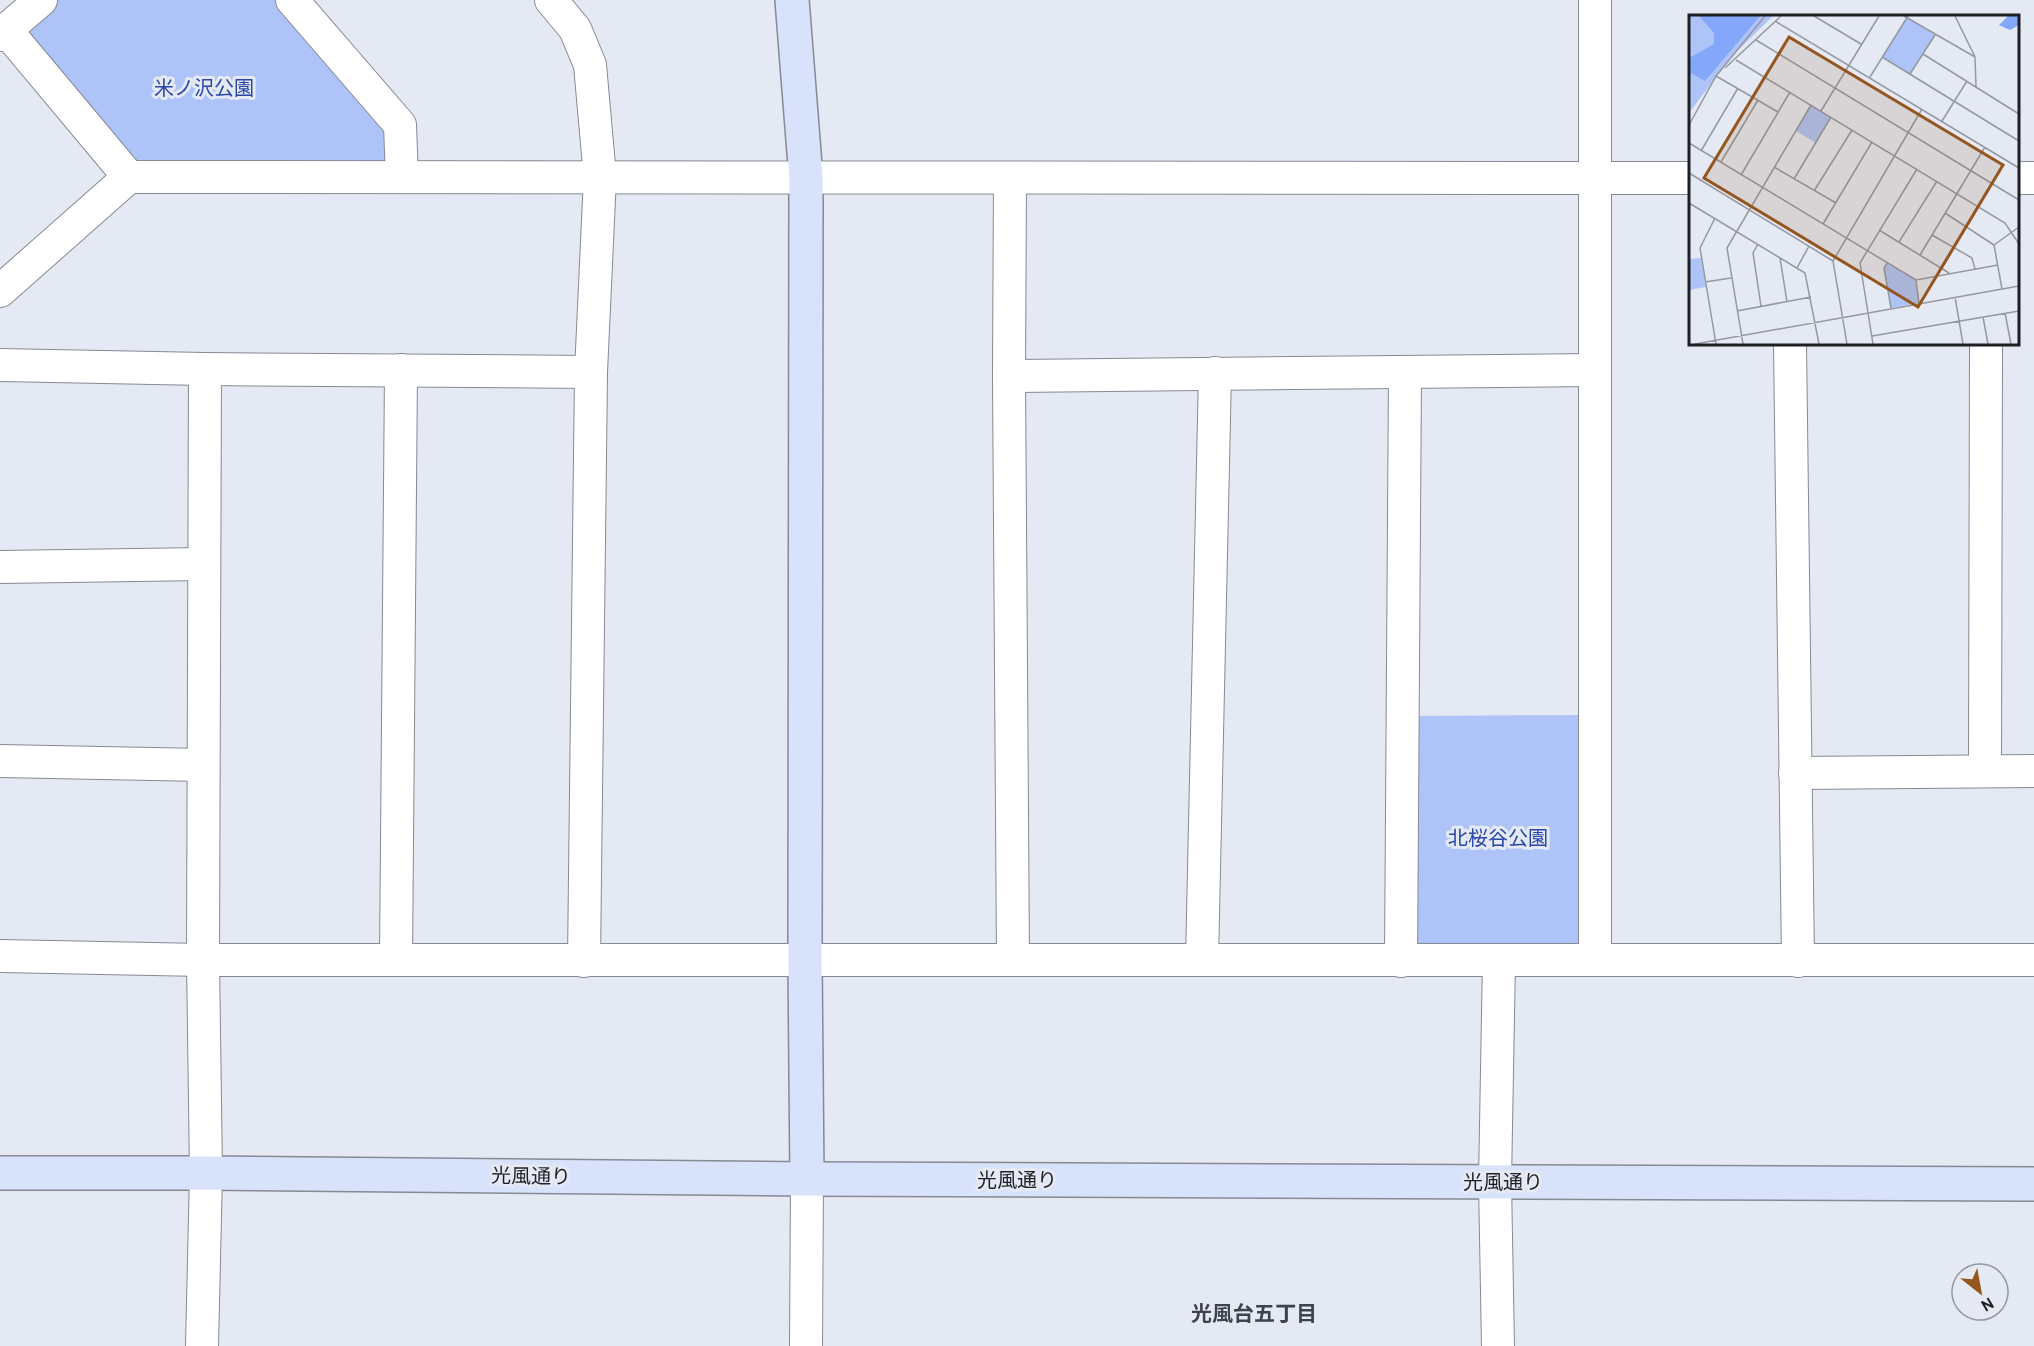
<svg xmlns="http://www.w3.org/2000/svg" width="2034" height="1346" font-family="Overpass,'Noto Sans JP',sans-serif">
	<style>
		.green { fill: #aec4f8 }
		.lines { fill: none; stroke-linecap: round; stroke-linejoin: round }
		.street-casing { stroke: #858a94; stroke-width: 34 }
		.secondary-casing { stroke: #858a94; stroke-width: 36 }
		.street { stroke: #fff; stroke-width: 32 }
		.secondary { stroke: #d8e2fa; stroke-width: 33 }
		.labels { text-anchor: middle; stroke-width: 6; stroke-linejoin: round; paint-order: stroke }
		.park-label { font-size: 20px; fill: #2947a8; stroke: #e4e9f4 }
		.street-label { font-size: 20px; fill: #1d1f23; stroke: #e4e9f4 }
		.neighbourhood-label { font-size: 21px; font-weight: bold; fill: #3e424b; stroke: #e4e9f4 }
		.inset-road { fill: none; stroke: #9498a0; stroke-width: 1.5 }
		.view { fill: #95551f; fill-opacity: 0.15; stroke: #95551f; stroke-width: 3 }
		.inset-edge { fill: none; stroke: #1d1f23; stroke-width: 3 }
	</style>
	<rect width="100%" height="100%" fill="#e4e9f4"/>
	<g class="green">
		<polygon points="41,0 292,0 400,125 402,177 129,177 6,30"/>
		<polygon points="1595,715 1595,960 1401,961 1403,716"/>
	</g>
	<g class="lines">
		<defs>
			<g id="street">
				<polyline points="292,0 400,125 402,177"/>
				<polyline points="551,0 575,29 590,65 600,177 591,372 584,961"/>
				<polyline points="1595,0 1595,960"/>
				<polyline points="6,30 129,177"/>
				<polyline points="0,35 41,0"/>
				<polyline points="1010,178 1009,376 1013,960"/>
				<polyline points="2018,178 2034,178"/>
				<polyline points="0,291 129,177 1690,178"/>
				<polyline points="1790,344 1798,961"/>
				<polyline points="0,365 205,369 591,372"/>
				<polyline points="1009,376 1594,370"/>
				<polyline points="0,567 204,564"/>
				<polyline points="0,761 203,765"/>
				<polyline points="1985,771 1986,344"/>
				<polyline points="1795,773 2034,771"/>
				<polyline points="0,956 203,960 2034,960"/>
				<polyline points="396,960 401,370"/>
				<polyline points="1202,960 1215,373"/>
				<polyline points="1401,961 1405,372"/>
				<polyline points="202,1346 206,1173 203,960 205,369"/>
				<polyline points="806,1346 807,1179"/>
				<polyline points="1498,1346 1495,1182 1499,960"/>
			</g>
			<g id="secondary">
				<polyline points="792,0 806,178 805,961 807,1179"/>
				<polyline points="0,1173 206,1173 807,1179 2034,1184"/>
			</g>
		</defs>
		<use href="#street" class="street-casing"/>
		<use href="#secondary" class="secondary-casing"/>
		<use href="#street" class="street"/>
		<use href="#secondary" class="secondary"/>
	</g>
	<g class="labels">
		<g class="park-label">
			<text x="204" y="95">米ノ沢公園</text>
			<text x="1498" y="845">北桜谷公園</text>
		</g>
		<g class="street-label">
			<text transform="translate(531 1176) rotate(1)" y="7">光風通り</text>
			<text x="1017" y="1187">光風通り</text>
			<text x="1503" y="1189">光風通り</text>
		</g>
		<g class="neighbourhood-label">
			<text x="1254" y="1321">光風台五丁目</text>
		</g>
	</g>
	<g transform="translate(1689 15)">
		<rect width="330" height="330" fill="#e4e9f4"/>
		<path d="M0,1H84L43,41L0,98ZM218,2L246,20L221,59L193,42ZM122,90L142,102L127,128L107,116ZM12,243L17,272L0,275V244ZM198,248L227,265L230,288L202,293L195,253Z" fill="#aec4f8"/>
		<path d="M10,1H71L16,66L2,58L0,63V43L25,29V18ZM319,1H330V10L321,15L310,10Z" fill="#84a7fb"/>
		<path class="inset-road" d="M125,1L172,29M215,1L286,42M266,1L286,42L287,72M86,6L330,153M67,25L330,185M234,39L330,99M193,42L330,126M47,45L316,208L330,229M36,53L92,1M221,59L246,20M27,61L89,97M181,62L219,1M132,96L190,1M253,106L278,66M0,110L27,61L76,1M0,128L227,265L309,250M12,136L49,73M32,147L69,85M85,152L147,188M0,158L144,246M52,160L101,77M105,164L142,102M125,176L163,115M0,188L116,258L130,329M256,198L305,230M26,203L11,233L27,329M134,209L183,127M190,215L260,258M243,220L283,243L286,254M210,227L248,166M69,229L64,238L72,291M231,240L296,132M91,243L98,287M198,248L195,253L202,293M108,253L120,231M227,265L230,288M16,267L42,263M313,274L305,230L330,212M266,282L274,329M48,296L122,282M316,298L322,329M294,302L299,329M183,321L330,296M6,329L330,271M54,329L38,233L122,90M158,329L144,246L233,94M184,329L171,248L228,154"/>
		<path class="view" d="M100,22L314,150L229,292L15,163Z"/>
		<rect width="330" height="330" class="inset-edge"/>
	</g>
	<g transform="translate(1980 1292) rotate(149)"><circle r="28" fill="#e4e9f4" stroke="#9498a0" stroke-width="1.5"/>
	<path d="M0-4.5L10 22L0 15L-10 22Z" fill="#95551f"/>
	<text y="-9" font-size="16" font-weight="bold" text-anchor="middle" fill="#1d1f23">N</text>
	</g>
</svg>
